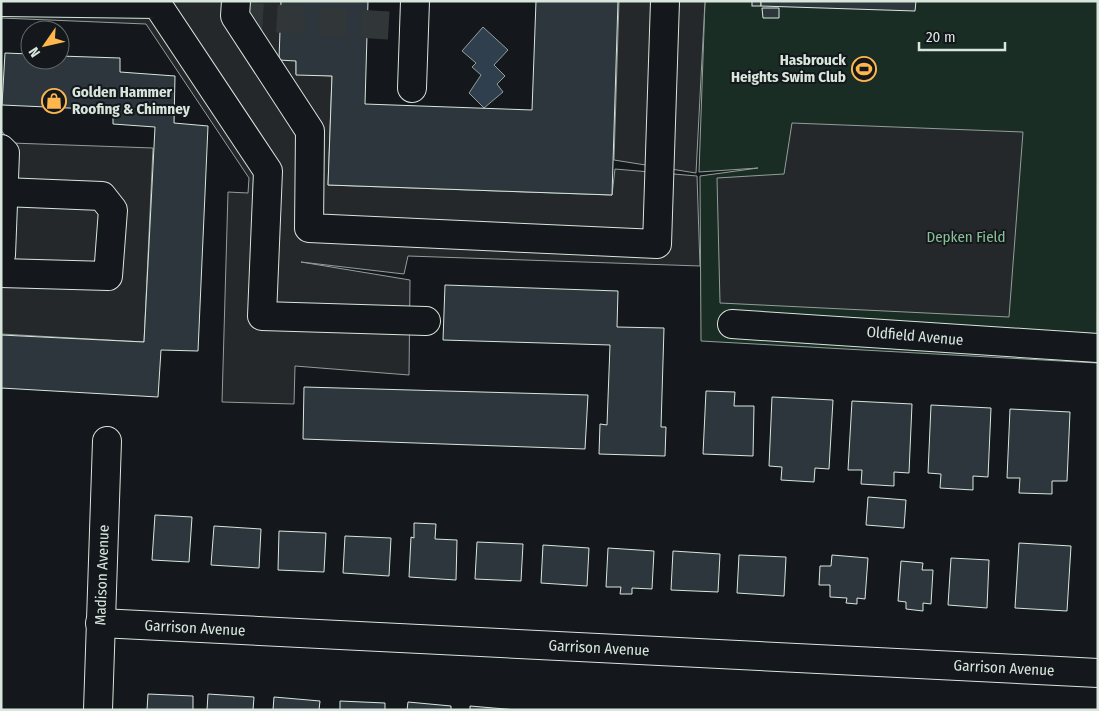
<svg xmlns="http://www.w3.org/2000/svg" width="1099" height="711" font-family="'Fira Sans Condensed',sans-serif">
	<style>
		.green { fill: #1a2d24; stroke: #939e99 }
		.parking { fill: #24282b; stroke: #939e99 }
		.water { fill: #2f3f4d; stroke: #939e99 }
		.building { fill: #2c363c; stroke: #d8e6dc }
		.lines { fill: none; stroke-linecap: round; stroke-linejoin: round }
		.minor-tunnel { stroke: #313739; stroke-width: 28; stroke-dasharray: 28 14; stroke-linecap: butt }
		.minor-casing { stroke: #d8e6dc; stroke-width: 30 }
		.minor { stroke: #14181c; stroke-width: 28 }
		.labels { text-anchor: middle; stroke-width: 4; stroke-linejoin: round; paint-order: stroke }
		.poi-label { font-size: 15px; font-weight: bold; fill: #d8e6dc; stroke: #14181c; text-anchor: end }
		.park-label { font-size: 15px; fill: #8ac095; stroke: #14181c }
		.street-label { font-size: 15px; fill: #d8e6dc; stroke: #14181c }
	</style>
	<rect width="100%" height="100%" fill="#14181c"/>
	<polygon class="green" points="705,1 1098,1 1097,363 701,341 700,176 758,168 699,172"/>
	<g class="parking">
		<polygon points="1,1 281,1 296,61 296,74 332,76 328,185 612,195 615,169 697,176 700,266 408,256 404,274 301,262 410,280 409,375 295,366 294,404 222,402 228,192 248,193 249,178 146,24 1,18"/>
		<polygon points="619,1 705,1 696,173 614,160"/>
		<polygon points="792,123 1023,132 1009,317 720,303 717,178 784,174"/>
		<polygon points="1,130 11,143 153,148 144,342 1,334"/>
	</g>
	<polygon class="water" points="483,27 508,50 494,65 505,76 497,84 503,92 484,108 469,93 481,75 472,67 476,63 462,51"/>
	<g class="building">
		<polygon points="281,1 368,1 365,104 532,110 536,1 618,1 612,195 328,185 332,76 296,75 296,61 279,60"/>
		<rect x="752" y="1" width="9" height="5"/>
		<polygon points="761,1 916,1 915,11 761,6"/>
		<polygon points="762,8 779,8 779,18 763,18"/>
		<polygon points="5,53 30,54 30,60 60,60 60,56 120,58 120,72 175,76 174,123 208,126 198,351 161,350 158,397 1,388 1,335 144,342 155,127 113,124 113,110 2,105"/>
		<polygon points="445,285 618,291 617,327 664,328 661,427 666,427 665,456 599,454 600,424 607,425 610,345 443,340"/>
		<polygon points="304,387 588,395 585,449 303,439"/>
		<polygon points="706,391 735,392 734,406 754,406 753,456 703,454"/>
		<polygon points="772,397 833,400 829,469 815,468 814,482 781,480 782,467 769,466"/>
		<polygon points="852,401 912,404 909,473 894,472 894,486 861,484 862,470 848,470"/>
		<polygon points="931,405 991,408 988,477 973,476 973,490 940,488 941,474 928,473"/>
		<polygon points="1010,409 1070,412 1067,481 1052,481 1052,494 1019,493 1020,478 1007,478"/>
		<polygon points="868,497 906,500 904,528 866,525"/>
		<polygon points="155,515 192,517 189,562 152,560"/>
		<polygon points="414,523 436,524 435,539 457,540 456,580 409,577 411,537 414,538"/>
		<polygon points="214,526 261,529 259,568 211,565"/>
		<polygon points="279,531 326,533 324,572 278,570"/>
		<polygon points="345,536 391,538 389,576 343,573"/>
		<polygon points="477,542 523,544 521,581 475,579"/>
		<polygon points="1019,543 1071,546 1067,611 1015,608"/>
		<polygon points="543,545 589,548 587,586 541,583"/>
		<polygon points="608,548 654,551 652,589 632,588 632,594 620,594 621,587 606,587"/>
		<polygon points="673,551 720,554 718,592 671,590"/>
		<polygon points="739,555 786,557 784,596 737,593"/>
		<polygon points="832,555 868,558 865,599 857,598 857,604 846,603 847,598 830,597 830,585 819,585 820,566 831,566"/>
		<polygon points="951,558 989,560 987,608 948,605"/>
		<polygon points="901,561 923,563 922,570 933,570 931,604 923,603 923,611 906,609 906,602 898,601"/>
		<polygon points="148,694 193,696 193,710 147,710"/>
		<polygon points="208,694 254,697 253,710 207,710"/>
		<polygon points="274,697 320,701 319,710 273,710"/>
		<polygon points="340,701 385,703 385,710 340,710"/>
		<polygon points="408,702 451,706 451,710 407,710"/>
		<polygon points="470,706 517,710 470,710"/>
	</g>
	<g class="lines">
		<polyline class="minor-tunnel" points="235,16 412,27"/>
		<defs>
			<g id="minor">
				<polyline points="236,1 235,16 310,131 309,228 657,244 665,1"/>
				<polyline points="1,2 157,4 268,171 262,316 426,321"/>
				<polyline points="412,88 415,1"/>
				<polyline points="1,149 5,153 1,255"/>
				<polyline points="1,273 108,276 113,210 102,196 3,192"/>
				<polyline points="732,324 1098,348"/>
				<polyline points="100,623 1098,673"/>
				<polyline points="98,710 107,441"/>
			</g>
		</defs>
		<use href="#minor" class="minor-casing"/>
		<use href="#minor" class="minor"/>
	</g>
	<defs>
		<symbol id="stadium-ring" viewBox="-11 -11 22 22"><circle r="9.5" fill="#14181c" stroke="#ffb74d" stroke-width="1.5"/><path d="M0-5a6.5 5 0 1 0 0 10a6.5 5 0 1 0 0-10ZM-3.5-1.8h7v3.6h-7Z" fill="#ffb74d"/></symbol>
		<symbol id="shop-ring" viewBox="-11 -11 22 22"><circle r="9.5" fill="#14181c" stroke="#ffb74d" stroke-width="1.5"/><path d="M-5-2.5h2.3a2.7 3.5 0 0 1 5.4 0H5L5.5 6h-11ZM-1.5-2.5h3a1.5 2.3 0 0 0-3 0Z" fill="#ffb74d"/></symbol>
	</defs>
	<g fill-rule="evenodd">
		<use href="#stadium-ring" x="850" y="55" width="28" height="28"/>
		<use href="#shop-ring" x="40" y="87" width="28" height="28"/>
	</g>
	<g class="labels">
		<g class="poi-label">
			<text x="846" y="65">Hasbrouck<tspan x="846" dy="17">Heights Swim Club</tspan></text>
			<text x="72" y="97" text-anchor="start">Golden Hammer<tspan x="72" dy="17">Roofing &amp; Chimney</tspan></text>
		</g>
		<g class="park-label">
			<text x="966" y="242">Depken Field</text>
		</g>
		<g class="street-label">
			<text transform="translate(915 336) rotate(5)" y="5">Oldfield Avenue</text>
			<text transform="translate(102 575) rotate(-88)" y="5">Madison Avenue</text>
			<text transform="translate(195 628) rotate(3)" y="5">Garrison Avenue</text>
			<text transform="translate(599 648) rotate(3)" y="5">Garrison Avenue</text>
			<text transform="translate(1004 668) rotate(3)" y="5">Garrison Avenue</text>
		</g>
	</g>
	<rect width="1099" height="711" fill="none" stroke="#d8e6dc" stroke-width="5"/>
	<g transform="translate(45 45) rotate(236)"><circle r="24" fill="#14181c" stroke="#626a69"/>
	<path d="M0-4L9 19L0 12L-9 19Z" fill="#ffb74d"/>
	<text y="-8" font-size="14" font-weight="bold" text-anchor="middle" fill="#d8e6dc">N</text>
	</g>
	<path d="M919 42v8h86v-8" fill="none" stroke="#d8e6dc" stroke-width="2.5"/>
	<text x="926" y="42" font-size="15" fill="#d8e6dc" stroke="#14181c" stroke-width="4" paint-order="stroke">20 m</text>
</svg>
